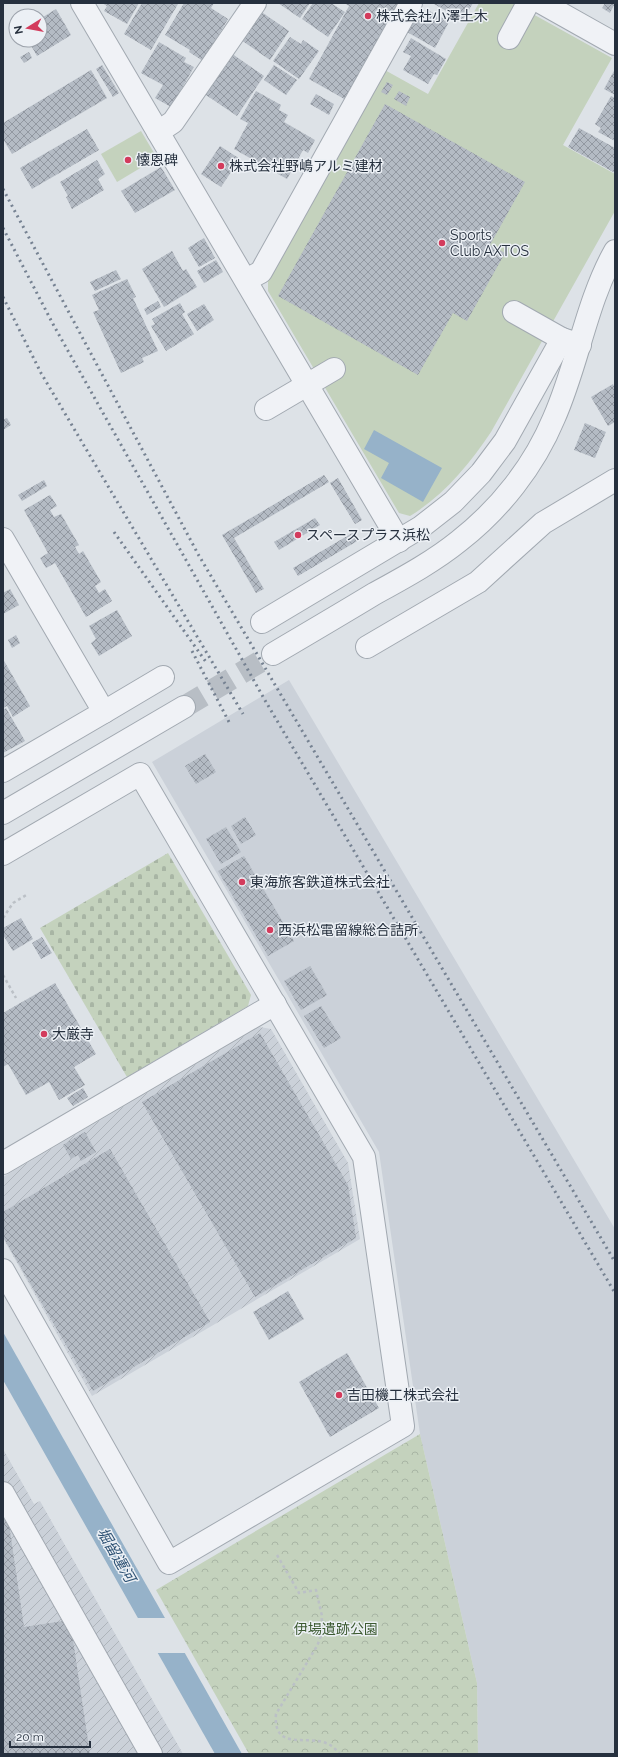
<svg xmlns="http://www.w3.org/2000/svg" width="618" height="1757" font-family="Raleway,'Noto Sans JP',sans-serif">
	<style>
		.built { fill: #cbd1d9 }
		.industrial { fill: url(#industrial-furrows) }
		.green { fill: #c4d2bd }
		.cemetery { fill: url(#cemetery-stones) }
		.park { fill: url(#park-crowns) }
		.water { fill: #96b2c9 }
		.pier { fill: #dde2e7 }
		.building { fill: url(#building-cross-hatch) }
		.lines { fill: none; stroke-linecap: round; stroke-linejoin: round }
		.minor-tunnel { stroke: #b8bec5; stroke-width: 22; stroke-dasharray: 22 11; stroke-linecap: butt }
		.minor-casing { stroke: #a2a9b1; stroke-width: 24 }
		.path { stroke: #bbc0c6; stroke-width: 2.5; stroke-dasharray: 3 3; stroke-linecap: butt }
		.minor { stroke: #f0f2f6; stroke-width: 22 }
		.rail { stroke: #768292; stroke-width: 3; stroke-dasharray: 2 4; stroke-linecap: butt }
		.poi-dot { fill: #d33b5c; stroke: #ecf0f5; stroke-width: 1.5 }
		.labels { text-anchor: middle; stroke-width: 3; stroke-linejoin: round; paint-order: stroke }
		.poi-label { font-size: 14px; fill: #26303e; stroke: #ecf0f5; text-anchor: start }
		.park-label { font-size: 14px; fill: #3d5b32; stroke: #ecf0f5 }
		.water-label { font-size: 15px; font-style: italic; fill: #2e5274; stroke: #ecf0f5 }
	</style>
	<defs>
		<pattern id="industrial-furrows" width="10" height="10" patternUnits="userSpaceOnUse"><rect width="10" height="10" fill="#cbd1d9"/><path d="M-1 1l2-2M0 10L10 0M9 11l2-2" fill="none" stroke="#aeb4bb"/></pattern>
		<pattern id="cemetery-stones" width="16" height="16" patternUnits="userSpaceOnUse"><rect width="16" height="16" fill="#c4d2bd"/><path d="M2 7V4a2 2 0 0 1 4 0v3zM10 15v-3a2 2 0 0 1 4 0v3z" fill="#a8b5a4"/></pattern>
		<pattern id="park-crowns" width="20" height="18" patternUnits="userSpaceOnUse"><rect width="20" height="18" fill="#c4d2bd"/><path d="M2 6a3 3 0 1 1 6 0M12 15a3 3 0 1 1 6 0" fill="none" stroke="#a8b5a4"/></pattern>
		<pattern id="building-cross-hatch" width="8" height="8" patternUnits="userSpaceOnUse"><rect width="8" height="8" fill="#b4bbc4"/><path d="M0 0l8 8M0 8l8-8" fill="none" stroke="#9298a1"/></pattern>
	</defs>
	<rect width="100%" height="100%" fill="#dde2e7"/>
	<polygon class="built" points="289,680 615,1229 615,1754 478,1754 477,1683 420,1434 379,1152 152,762"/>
	<g class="industrial">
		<polygon points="260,1027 271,1029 348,1163 360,1239 92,1396 3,1238 3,1177"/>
		<polygon points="3,1449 34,1504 40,1501 183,1754 3,1754"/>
	</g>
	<g class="green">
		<path d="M479,3H513L612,58L563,145L615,174V211L491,432C470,464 443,496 410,516L399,513L268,291V275L383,69L428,94Z"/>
		<polygon points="141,131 157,158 117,182 101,154"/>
	</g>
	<polygon class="cemetery" points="168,853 251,995 248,1006 127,1077 40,928"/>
	<polygon class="park" points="420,1434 477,1683 478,1754 249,1754 156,1590"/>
	<g class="water">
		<polygon points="374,430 442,468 423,502 381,478 389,463 364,449"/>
		<polygon points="3,1332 242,1754 215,1754 3,1380"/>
	</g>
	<polygon class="pier" points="136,1618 167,1618 187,1653 155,1653"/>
	<g class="building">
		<polygon points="102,3 139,3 127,24 104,11 107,6"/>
		<polygon points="142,3 176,3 178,4 151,50 124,34"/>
		<polygon points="184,3 214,3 211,8 228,19 203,61 189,52 190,50 165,35"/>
		<polygon points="278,3 310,3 300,18"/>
		<polygon points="313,3 331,3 345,12 328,37 302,19"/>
		<polygon points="344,3 400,3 346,100 309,79 349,6"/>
		<polygon points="432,3 473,3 463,20"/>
		<polygon points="605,3 615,3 610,13 602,8"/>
		<polygon points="56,9 71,35 37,56 28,40 40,40 40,19"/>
		<polygon points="428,10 449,22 435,48 407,32 418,13 425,16"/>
		<polygon points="260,11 289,31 270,60 241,40"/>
		<polygon points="290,37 301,44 303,40 319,51 299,79 273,61"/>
		<polygon points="411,38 446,59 437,75 434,74 428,84 403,70 411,56 403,52"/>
		<polygon points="159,42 186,58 184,62 194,67 171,107 155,98 163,85 141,73"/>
		<polygon points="29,52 32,58 24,63 20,57"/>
		<polygon points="231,53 264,76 237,116 203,93"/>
		<polygon points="102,65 119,93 113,97 96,69"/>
		<polygon points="274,65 297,80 286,95 264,80"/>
		<polygon points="615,69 615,95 604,89"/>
		<polygon points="91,70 107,98 12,154 3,139 3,123"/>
		<polygon points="387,82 393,85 387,95 381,92"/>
		<polygon points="256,91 281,105 279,110 288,115 284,122 315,140 308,153 303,150 287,179 234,149 248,123 240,119"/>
		<polygon points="399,91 410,97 406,106 394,99"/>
		<polygon points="316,94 334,104 329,115 310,104"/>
		<polygon points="611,96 615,98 615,141 598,132 601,128 595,124"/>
		<polygon points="385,104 525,182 490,245 505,253 467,321 453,313 418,375 278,296"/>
		<polygon points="579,128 615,148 615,173 568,147"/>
		<polygon points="87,129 99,150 32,189 20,168"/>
		<polygon points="220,146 240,159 221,187 201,174"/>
		<polygon points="97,160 105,174 98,179 104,190 72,209 66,197 68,196 60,182"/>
		<polygon points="161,167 175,190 135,213 121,191"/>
		<polygon points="204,238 215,258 199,267 188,248"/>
		<polygon points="172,251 183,271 186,269 197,287 164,307 142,269"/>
		<polygon points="216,260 223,272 204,283 197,271"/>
		<polygon points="116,270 121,279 95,291 90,282"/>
		<polygon points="127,279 136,297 133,298 158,351 142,358 144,362 121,373 93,312 99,310 92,295"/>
		<polygon points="158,301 161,307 147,315 144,309"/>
		<polygon points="180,303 185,312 182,314 194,334 166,351 151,326 155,324 152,319"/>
		<polygon points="204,304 214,320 197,331 187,314"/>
		<polygon points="613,384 615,388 615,422 608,426 591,397"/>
		<polygon points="7,418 11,425 3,430 3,420"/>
		<polygon points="585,423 606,432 595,458 574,450"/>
		<polygon points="324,475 329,482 234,538 264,589 256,593 222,535"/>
		<polygon points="338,478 362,520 355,524 330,483"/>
		<polygon points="44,480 47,486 22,501 18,495"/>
		<polygon points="50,495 57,506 50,510 54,517 61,514 79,545 75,547 79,554 83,551 101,582 95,586 99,593 105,589 112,601 86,617 55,563 46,568 40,558 48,553 24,510"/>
		<polygon points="315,518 320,525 279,550 274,542"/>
		<polygon points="354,532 359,540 298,576 293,568"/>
		<polygon points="10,589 19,605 3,614 3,593"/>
		<polygon points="117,610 132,636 99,656 91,643 96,639 89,626"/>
		<polygon points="16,635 20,643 12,648 8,640"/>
		<polygon points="3,659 30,706 13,717 7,706 3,708"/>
		<polygon points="6,708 25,741 3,753 3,710"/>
		<polygon points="205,754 216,772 196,784 185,766"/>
		<polygon points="245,817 256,835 241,844 231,826"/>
		<polygon points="226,827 241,852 221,864 206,839"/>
		<polygon points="244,856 294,941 268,956 218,871"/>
		<polygon points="21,918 33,939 13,951 3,935 3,928"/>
		<polygon points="42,937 52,953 41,959 32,943"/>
		<polygon points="310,966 327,995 301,1010 284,981"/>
		<polygon points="55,983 96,1054 74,1067 85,1085 59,1100 49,1082 26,1095 8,1064 3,1067 3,1013"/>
		<polygon points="321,1006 341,1038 324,1048 304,1016"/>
		<polygon points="260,1033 348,1185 356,1238 255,1297 142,1102"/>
		<polygon points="83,1088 88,1097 73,1106 67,1098"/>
		<polygon points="85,1132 96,1152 81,1161 78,1155 71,1159 63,1145"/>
		<polygon points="110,1149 210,1322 93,1391 3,1237 3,1212"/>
		<polygon points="288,1291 304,1319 269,1340 253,1312"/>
		<polygon points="347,1353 379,1408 330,1437 299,1382"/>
		<polygon points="7,1510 24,1627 70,1620 90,1754 3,1754 3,1511"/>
	</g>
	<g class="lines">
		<polyline class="minor-tunnel" points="184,707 273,654"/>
		<defs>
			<g id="minor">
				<polyline points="82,3 399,541"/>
				<polyline points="542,3 615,44"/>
				<polyline points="509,38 528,3"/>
				<polyline points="158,132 173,122 255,3"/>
				<polyline points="246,280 261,272 411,3"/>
				<polyline points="514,312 562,339"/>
				<polyline points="266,409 334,369"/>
				<polyline points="3,539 104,712 3,771"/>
				<polyline points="262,622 421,527 453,502 481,473 505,441 562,339 580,345"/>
				<polyline points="367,647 478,582 543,523 615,480"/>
				<path d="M273,654C307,634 341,614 374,594C403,578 433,562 459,541C500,509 534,466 554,418C578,364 586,303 615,251"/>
				<polyline points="104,712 163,677"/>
				<polyline points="3,813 184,707"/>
				<polyline points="3,854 140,774 364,1157 403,1426 169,1563 3,1270"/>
				<polyline points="3,1163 275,1004"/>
				<polyline points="3,1493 151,1754"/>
			</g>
		</defs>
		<use href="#minor" class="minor-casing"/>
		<g class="path">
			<polyline points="3,918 13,903 28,894"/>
			<polyline points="3,975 16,998"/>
			<path d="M277,1555L299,1593L316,1590L322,1616L321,1636L317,1646L276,1714C273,1751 305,1735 326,1743C332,1745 336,1750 340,1754"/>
		</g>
		<use href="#minor" class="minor"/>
		<g class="rail">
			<polyline points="3,189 198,554 615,1262"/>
			<polyline points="3,228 54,326 266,702 615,1293"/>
			<polyline points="3,297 41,373 243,714"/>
			<polyline points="114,532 206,662"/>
			<polyline points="192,651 229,722"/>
		</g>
	</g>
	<g class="poi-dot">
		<circle cx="368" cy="16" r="4"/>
		<circle cx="128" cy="160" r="4"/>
		<circle cx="221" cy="166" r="4"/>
		<circle cx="442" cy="243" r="4"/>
		<circle cx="298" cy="535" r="4"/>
		<circle cx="242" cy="882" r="4"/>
		<circle cx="270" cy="930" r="4"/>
		<circle cx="44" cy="1034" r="4"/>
		<circle cx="339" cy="1395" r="4"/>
	</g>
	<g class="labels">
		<g class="poi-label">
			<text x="376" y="21">株式会社小澤土木</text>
			<text x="136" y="165">懐恩碑</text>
			<text x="229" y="171">株式会社野嶋アルミ建材</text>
			<text x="450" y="240">Sports<tspan x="450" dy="16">Club AXTOS</tspan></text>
			<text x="306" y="540">スペースプラス浜松</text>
			<text x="250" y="887">東海旅客鉄道株式会社</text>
			<text x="278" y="935">西浜松電留線総合詰所</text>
			<text x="52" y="1039">大厳寺</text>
			<text x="347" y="1400">吉田機工株式会社</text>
		</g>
		<g class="park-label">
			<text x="336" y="1634">伊場遺跡公園</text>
		</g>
		<g class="water-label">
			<text transform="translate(116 1555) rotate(60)" y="5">堀留運河</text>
		</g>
	</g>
	<rect width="618" height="1757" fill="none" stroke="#26303e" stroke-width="8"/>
	<g transform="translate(28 28) rotate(259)"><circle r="19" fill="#ecf0f5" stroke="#9da3ac"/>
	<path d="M0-3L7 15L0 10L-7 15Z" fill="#d33b5c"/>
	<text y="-6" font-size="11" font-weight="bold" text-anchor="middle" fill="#26303e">N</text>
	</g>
	<path d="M10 1741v6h80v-6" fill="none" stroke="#26303e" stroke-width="2"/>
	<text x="16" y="1741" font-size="12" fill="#26303e" stroke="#ecf0f5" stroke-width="3" paint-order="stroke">20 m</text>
</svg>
